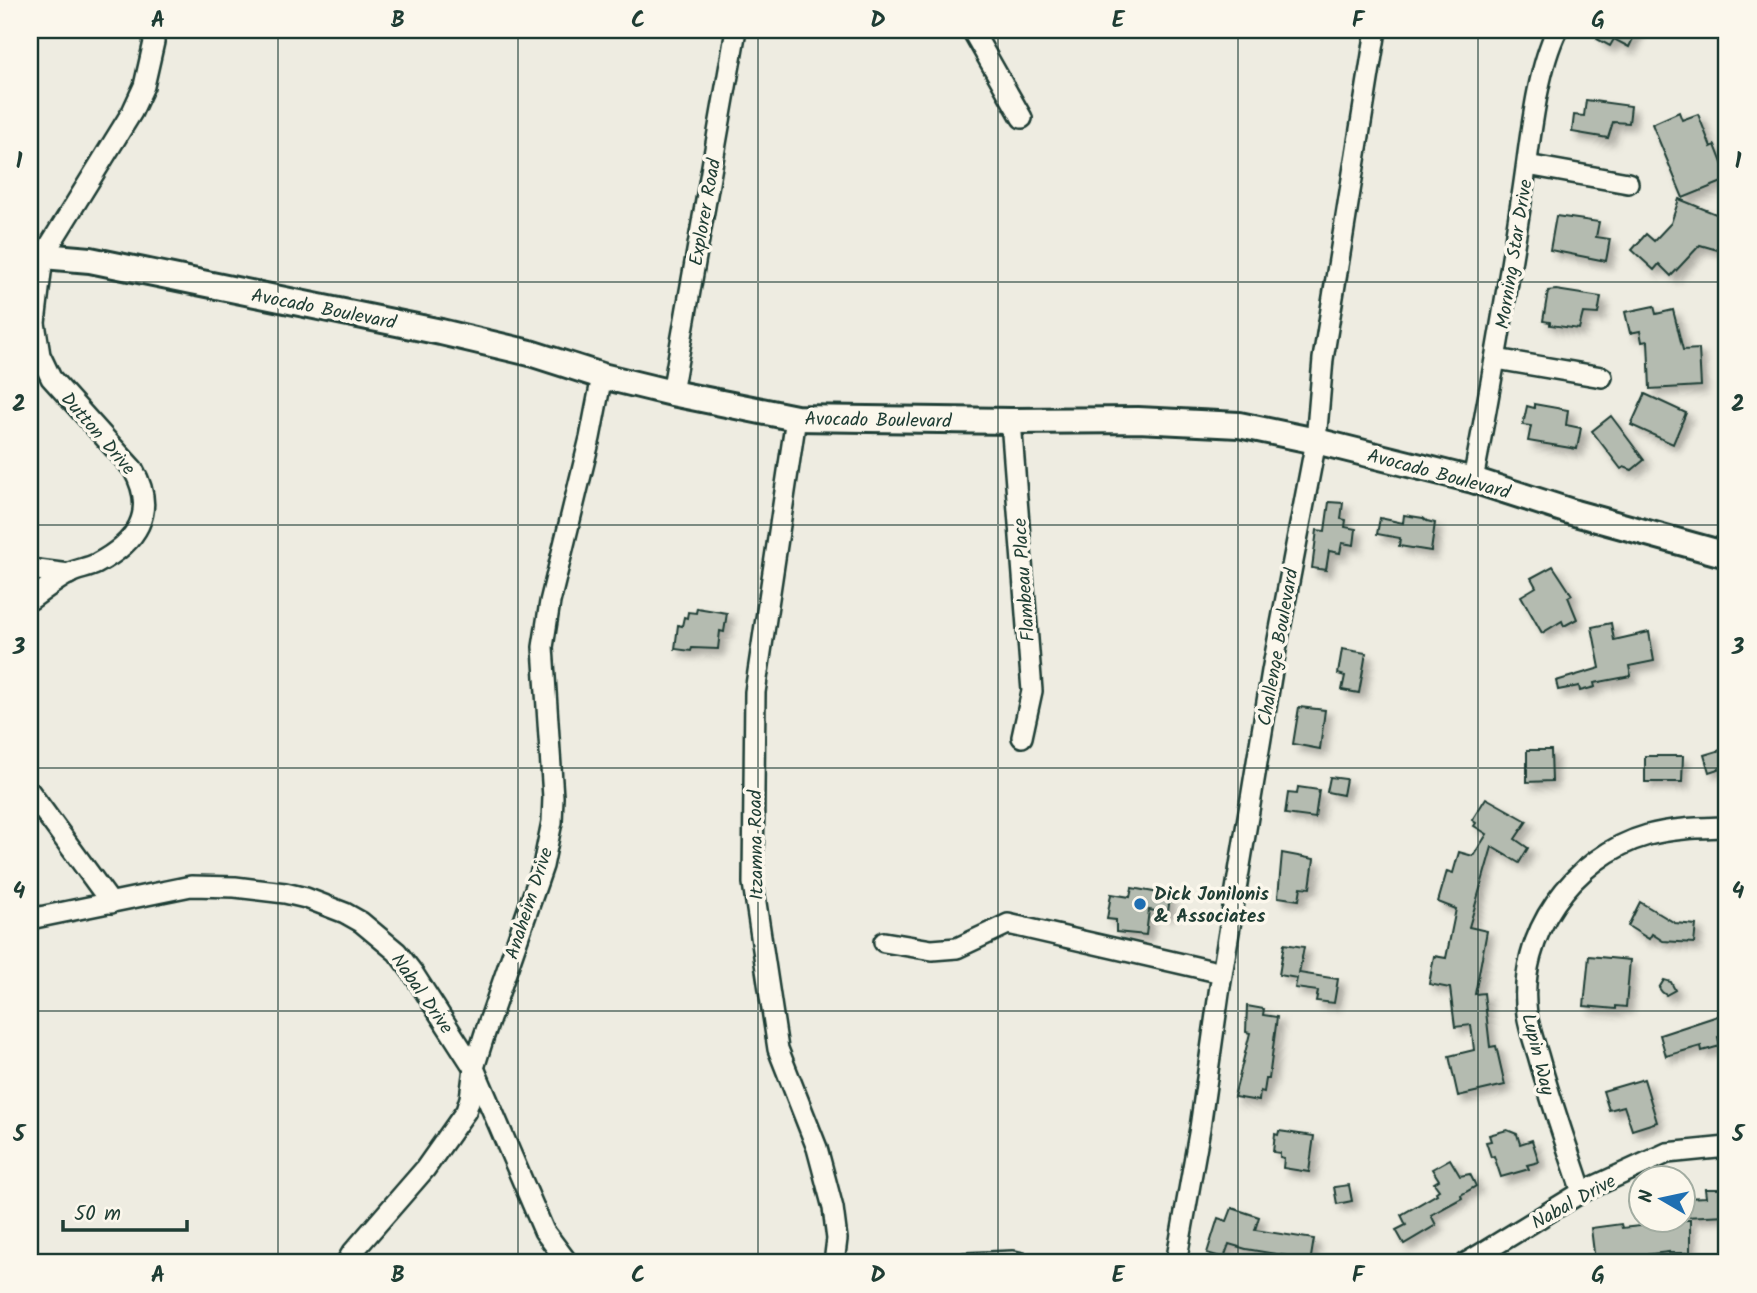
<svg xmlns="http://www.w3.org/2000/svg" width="1757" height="1293" font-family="Kalam,sans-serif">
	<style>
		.building { fill: #b4bbb0; stroke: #1f3d34; stroke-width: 2; filter: url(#shadow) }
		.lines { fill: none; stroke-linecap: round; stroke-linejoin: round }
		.minor-casing { stroke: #1f3d34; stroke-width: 24 }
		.major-casing { stroke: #1f3d34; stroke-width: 30 }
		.minor { stroke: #fbf7ec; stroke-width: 19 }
		.major { stroke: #fbf7ec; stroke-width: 24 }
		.grid { fill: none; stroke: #1f3d34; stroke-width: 2; stroke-opacity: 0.55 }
		.poi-dot { fill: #1f6fb2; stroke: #fbf7ec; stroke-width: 2.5 }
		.labels { text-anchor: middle; stroke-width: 7; stroke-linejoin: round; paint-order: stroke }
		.street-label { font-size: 19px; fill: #1f3d34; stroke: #fbf7ec }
		.poi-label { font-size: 19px; font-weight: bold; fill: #1f3d34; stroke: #fbf7ec; text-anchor: start }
		.neatline { fill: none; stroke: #1f3d34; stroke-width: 2.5 }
		.grid-label { font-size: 23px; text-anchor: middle; font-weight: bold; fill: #1f3d34 }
	</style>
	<defs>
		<filter id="shadow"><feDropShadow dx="6" dy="6" stdDeviation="3.5" flood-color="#0004"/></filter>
	</defs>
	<rect width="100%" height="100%" fill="#eeece1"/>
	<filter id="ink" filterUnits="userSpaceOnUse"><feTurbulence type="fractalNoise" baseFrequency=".0143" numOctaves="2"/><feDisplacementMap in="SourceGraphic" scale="14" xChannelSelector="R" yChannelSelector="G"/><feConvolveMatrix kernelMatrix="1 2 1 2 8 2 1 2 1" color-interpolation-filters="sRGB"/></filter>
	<g filter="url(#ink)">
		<g class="building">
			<polygon points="1594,30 1637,30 1629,47 1614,39 1610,46 1597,39 1600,33"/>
			<polygon points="1586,100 1631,106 1629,123 1613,122 1608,138 1572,132 1574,115 1584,116"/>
			<polygon points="1679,112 1682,120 1698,114 1711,147 1715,145 1727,176 1727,180 1683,198 1652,124"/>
			<polygon points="1679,199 1721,216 1720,218 1727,220 1727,225 1721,251 1700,245 1671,276 1659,264 1654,270 1632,250 1646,234 1654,241 1671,223"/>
			<polygon points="1556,216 1599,222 1596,237 1610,239 1606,261 1550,250"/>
			<polygon points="1556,290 1601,297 1598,314 1583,313 1579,329 1550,325 1550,322 1543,321 1548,291"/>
			<polygon points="1654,306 1656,314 1673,310 1683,350 1699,349 1701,386 1650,389 1648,341 1642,342 1640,331 1630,333 1625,312"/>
			<polygon points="1645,394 1686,413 1673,444 1631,425"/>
			<polygon points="1534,404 1568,410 1566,425 1581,428 1577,449 1528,441 1531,426 1523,425 1527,406 1534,408"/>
			<polygon points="1611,416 1644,460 1632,470 1624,467 1621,469 1592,431"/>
			<polygon points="1329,502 1343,503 1341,519 1346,520 1345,527 1356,529 1354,545 1342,543 1340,553 1329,551 1326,570 1312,568 1317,530 1325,531"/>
			<polygon points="1404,515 1423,518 1427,521 1435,523 1431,551 1399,546 1400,538 1377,534 1380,518 1403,523"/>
			<polygon points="1553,566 1572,595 1568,597 1577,619 1564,626 1562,621 1542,633 1521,596 1536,587 1531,578"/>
			<polygon points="697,608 727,613 724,632 720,631 718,649 692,648 691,651 675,649 678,625 682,626 684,617 687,618 688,612 696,613"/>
			<polygon points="1611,623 1614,640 1649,632 1654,661 1629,666 1631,676 1594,683 1595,687 1580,691 1579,686 1558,690 1556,681 1600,668 1592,627"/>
			<polygon points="1342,649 1366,653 1359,693 1342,690 1345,676 1338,674"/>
			<polygon points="1299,707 1325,710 1320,749 1293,744"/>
			<polygon points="1727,748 1727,766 1709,772 1704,755"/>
			<polygon points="1527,750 1551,750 1552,781 1527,782"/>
			<polygon points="1645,756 1683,756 1682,782 1645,782"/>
			<polygon points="1330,777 1346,779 1343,795 1327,792"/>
			<polygon points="1298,787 1319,790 1315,818 1285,814 1288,793 1297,794"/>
			<polygon points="1486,798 1527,821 1515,839 1528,848 1519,863 1492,847 1469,927 1487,931 1475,994 1484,993 1490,1047 1496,1046 1505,1085 1458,1096 1449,1056 1474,1050 1471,1025 1455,1027 1450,988 1429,984 1434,956 1446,958 1456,909 1438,902 1447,871 1453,873 1459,852 1473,856 1487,834 1474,826 1476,823 1472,820"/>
			<polygon points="1282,853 1314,859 1310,888 1301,887 1299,900 1278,897"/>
			<polygon points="1132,888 1170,895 1168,913 1149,910 1146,935 1116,932 1116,920 1107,919 1111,894 1130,897"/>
			<polygon points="1640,902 1675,923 1696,925 1694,943 1663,941 1652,934 1649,939 1628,926"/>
			<polygon points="1284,944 1304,947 1299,973 1338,979 1334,1003 1316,1001 1318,991 1295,988 1297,978 1279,975"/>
			<polygon points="1589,956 1630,960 1626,1007 1616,1006 1616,1009 1584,1006"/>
			<polygon points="1664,980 1671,982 1675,990 1666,995 1662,992 1659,988"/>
			<polygon points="1247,1006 1264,1009 1263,1015 1277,1017 1269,1079 1266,1079 1264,1092 1260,1091 1259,1101 1234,1097 1250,1033 1246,1032"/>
			<polygon points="1727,1013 1727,1035 1718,1037 1720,1046 1702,1051 1701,1046 1666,1056 1660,1035"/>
			<polygon points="1644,1079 1657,1122 1632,1130 1624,1106 1609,1110 1603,1091"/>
			<polygon points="1507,1130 1517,1134 1520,1144 1532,1140 1539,1162 1527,1165 1529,1169 1501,1177 1494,1156 1491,1157 1486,1142 1491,1141 1489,1135"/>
			<polygon points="1279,1131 1314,1136 1309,1172 1283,1168 1284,1158 1280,1157 1280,1153 1273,1152 1275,1134 1278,1135"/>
			<polygon points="1450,1159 1460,1176 1470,1174 1476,1186 1461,1195 1462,1198 1431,1215 1436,1225 1404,1244 1396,1230 1406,1225 1401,1215 1437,1194 1436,1192 1439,1190 1434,1183 1439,1180 1432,1169"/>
			<polygon points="1349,1185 1352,1201 1337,1204 1334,1187"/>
			<polygon points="1705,1189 1723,1189 1723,1194 1727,1194 1727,1215 1684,1217 1684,1198 1706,1197"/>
			<polygon points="1232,1208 1259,1217 1255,1230 1314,1239 1310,1263 1287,1263 1288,1256 1246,1249 1229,1244 1224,1258 1207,1253 1218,1218 1227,1221"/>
			<polygon points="1658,1220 1690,1220 1690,1253 1669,1253 1669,1252 1595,1261 1591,1228 1621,1224 1622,1228 1658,1224"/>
		</g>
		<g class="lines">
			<defs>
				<g id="minor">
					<polyline points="972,30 1022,118"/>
					<polyline points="1527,165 1628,183"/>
					<polyline points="1496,359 1602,377"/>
					<polyline points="672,393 736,30"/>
					<polyline points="796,418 755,692 753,883 778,1049 817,1148 833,1208 837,1239 834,1263"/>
					<polyline points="1011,421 1032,691 1022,737"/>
					<path d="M1473,480C1491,386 1507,291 1522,196C1530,146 1535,75 1557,30"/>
					<polyline points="30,569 69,574"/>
					<path d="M30,600C43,591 56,580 70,573C78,569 88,568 96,564C136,543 158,513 133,469L51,378L40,355L35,323L43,256L132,112L144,86L154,42L151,30"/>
					<polyline points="30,792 111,903"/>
					<polyline points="30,919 191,886 235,887 285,893 306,898 345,913 361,922 397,952 413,973 474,1068 544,1231 568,1263"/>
					<polyline points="884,942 932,950 957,948 1008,924 1222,973"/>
					<path d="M1582,1192C1567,1147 1551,1102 1538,1055C1534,1042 1529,1028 1527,1014C1516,936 1573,856 1648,835C1673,828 1701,828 1727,827"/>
					<polyline points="346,1263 352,1253 425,1169 466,1111 470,1098 474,1068 484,1036 543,866 552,822 553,797 543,647 550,602 590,438 602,376"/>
					<polyline points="966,1263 1013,1261 1022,1263"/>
					<polyline points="1176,1263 1200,1128 1219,993 1272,671 1316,441 1323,359 1376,30"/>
					<polyline points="1466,1263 1582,1192 1667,1153 1727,1147"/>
				</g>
				<polyline id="major" points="30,252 43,256 90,260 441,332 530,353 602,376 672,393 796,418 1011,421 1138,420 1239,425 1316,441 1473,480 1575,513 1727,555"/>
			</defs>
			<use href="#minor" class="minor-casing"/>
			<use href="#major" class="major-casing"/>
			<use href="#minor" class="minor"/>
			<use href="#major" class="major"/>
		</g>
	</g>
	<path class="grid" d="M278,30V1263M518,30V1263M758,30V1263M998,30V1263M1238,30V1263M1478,30V1263M30,282H1727M30,525H1727M30,768H1727M30,1011H1727"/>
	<circle class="poi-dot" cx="1140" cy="904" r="7"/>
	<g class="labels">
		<g class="street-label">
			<text transform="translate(704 212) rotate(-80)" y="7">Explorer Road</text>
			<text transform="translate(1513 254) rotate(-81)" y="7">Morning Star Drive</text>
			<text transform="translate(324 308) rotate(11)" y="7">Avocado Boulevard</text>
			<text transform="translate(878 419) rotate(1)" y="7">Avocado Boulevard</text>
			<text transform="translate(99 433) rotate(49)" y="7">Dutton Drive</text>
			<text transform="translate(1439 473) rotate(15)" y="7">Avocado Boulevard</text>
			<text transform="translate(1023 580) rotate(-94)" y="7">Flambeau Place</text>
			<text transform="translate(1277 647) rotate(-80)" y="7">Challenge Boulevard</text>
			<text transform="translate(755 845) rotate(-91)" y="7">Itzamna Road</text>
			<text transform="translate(528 903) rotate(-72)" y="7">Anaheim Drive</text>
			<text transform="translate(423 993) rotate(55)" y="7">Nabal Drive</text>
			<text transform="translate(1539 1054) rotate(76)" y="7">Lupin Way</text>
			<text transform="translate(1573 1201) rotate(-29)" y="7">Nabal Drive</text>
		</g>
		<g class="poi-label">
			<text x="1154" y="900">Dick Jonilonis<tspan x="1154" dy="22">&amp; Associates</tspan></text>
		</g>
	</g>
	<rect width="1757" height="1293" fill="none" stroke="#fbf7ec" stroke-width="77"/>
	<g transform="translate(1662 1199) rotate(279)"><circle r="33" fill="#fbf7ec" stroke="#a3ada2" stroke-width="2"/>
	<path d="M0-5L12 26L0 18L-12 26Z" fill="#1f6fb2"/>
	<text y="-10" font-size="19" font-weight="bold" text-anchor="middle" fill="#1f3d34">N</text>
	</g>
	<path d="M63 1220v10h124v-10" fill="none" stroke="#1f3d34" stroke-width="3.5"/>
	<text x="74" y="1220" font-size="21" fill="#1f3d34" stroke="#fbf7ec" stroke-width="5" paint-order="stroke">50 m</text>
	<rect x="38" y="38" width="1680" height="1216" class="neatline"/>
	<g class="grid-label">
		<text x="158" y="27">A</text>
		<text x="398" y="27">B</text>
		<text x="638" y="27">C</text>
		<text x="878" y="27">D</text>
		<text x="1118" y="27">E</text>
		<text x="1358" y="27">F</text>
		<text x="1598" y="27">G</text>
		<text x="19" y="168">1</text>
		<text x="1738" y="168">1</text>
		<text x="19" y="411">2</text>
		<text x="1738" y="411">2</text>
		<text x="19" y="654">3</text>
		<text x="1738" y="654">3</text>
		<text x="19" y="898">4</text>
		<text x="1738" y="898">4</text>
		<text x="19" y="1141">5</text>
		<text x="1738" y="1141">5</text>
		<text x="158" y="1282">A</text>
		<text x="398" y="1282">B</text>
		<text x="638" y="1282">C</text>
		<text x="878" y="1282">D</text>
		<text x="1118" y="1282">E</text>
		<text x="1358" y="1282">F</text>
		<text x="1598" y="1282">G</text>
	</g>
</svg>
